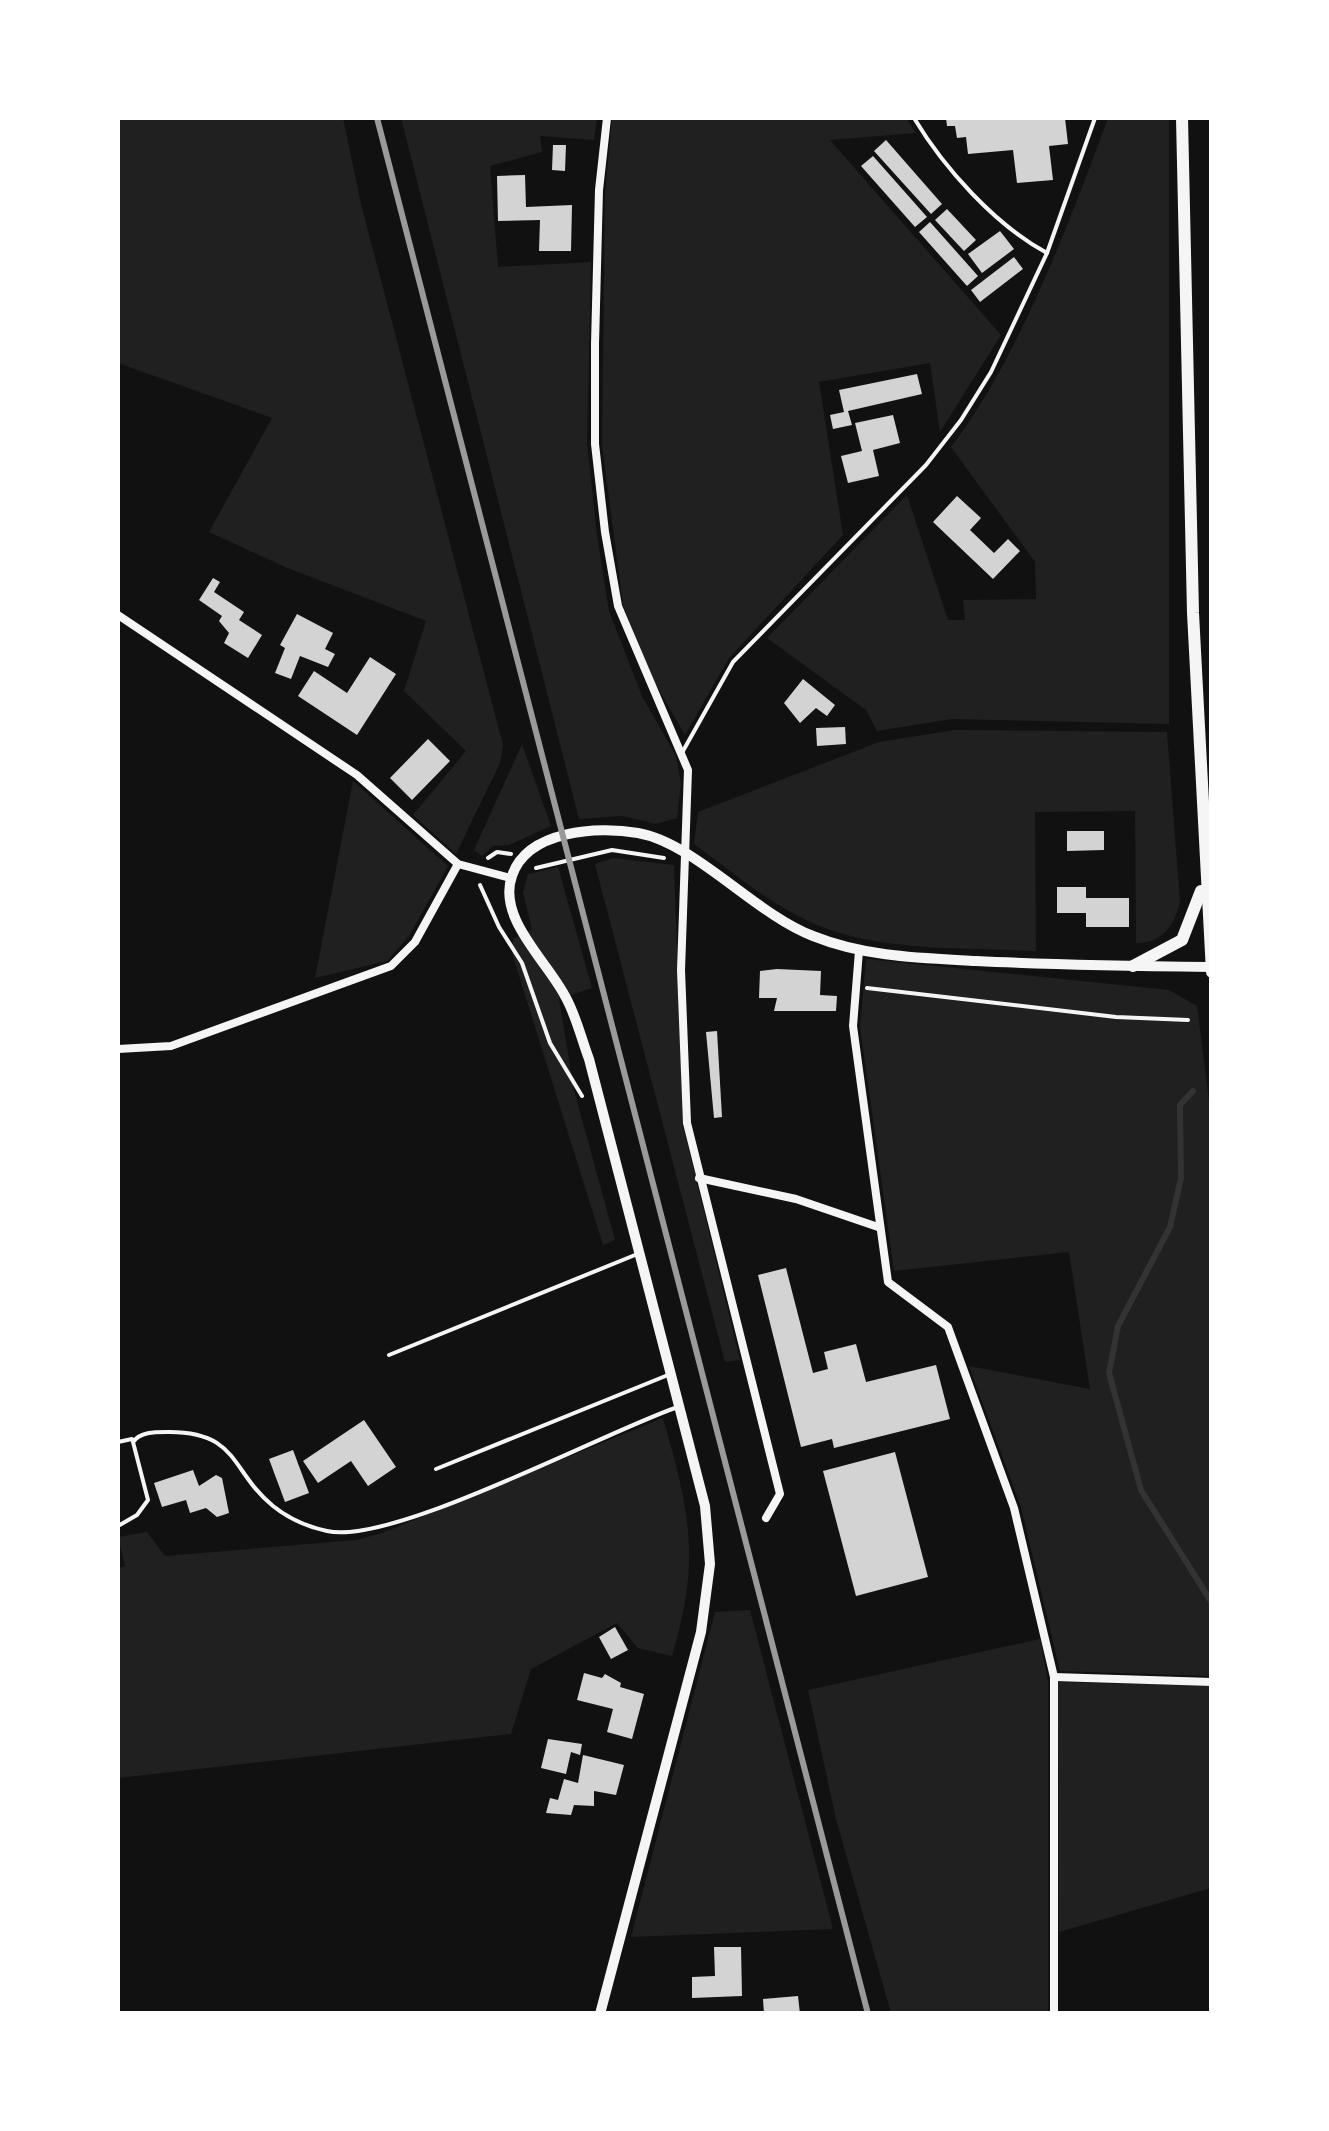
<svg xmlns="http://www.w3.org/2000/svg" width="1329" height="2131" font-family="Manrope,sans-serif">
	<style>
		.green { fill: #202020 }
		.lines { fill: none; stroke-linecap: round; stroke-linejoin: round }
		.stream { stroke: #333; stroke-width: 6 }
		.building { fill: #d3d3d3 }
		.path { stroke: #f5f5f5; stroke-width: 4 }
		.service { stroke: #f5f5f5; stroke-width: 4 }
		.minor { stroke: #f5f5f5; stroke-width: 8 }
		.tertiary { stroke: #f5f5f5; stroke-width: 10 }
		.primary { stroke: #f5f5f5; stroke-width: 12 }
		.rail { stroke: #9a9a9a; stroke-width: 6 }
	</style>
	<rect width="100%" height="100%" fill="#111"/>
	<g class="green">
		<polygon points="118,118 343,118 361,204 503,745 500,763 456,854 413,815 466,751 404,691 426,621 285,567 209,532 272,418 118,363"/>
		<polygon points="401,118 597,118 594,140 540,136 542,152 490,166 498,267 591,262 587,443 597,535 609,611 642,696 676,756 681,784 677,818 656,824 623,816 579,819"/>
		<polygon points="612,118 906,118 916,133 830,140 1001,335 940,432 930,363 819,382 843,535 729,658 685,735 651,676 623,605 602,445 605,194"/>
		<path d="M1108,118H1169V724L952,719L877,731L866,710L767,638L907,495L948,620H965L963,600L1036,599L1035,562L951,447C1018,360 1070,221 1108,118Z"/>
		<path d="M955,730L1167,732L1180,902C1174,926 1163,943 1136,943L1135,811L1035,812L1036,951C962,947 877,953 808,921C767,902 731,871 694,844L698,812L879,742Z"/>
		<polygon points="522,744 551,826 509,845 493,846 482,856 474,850"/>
		<polygon points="353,781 448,866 409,936 387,961 315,978"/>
		<polygon points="613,858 674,865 683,1125 740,1360 725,1362 595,864"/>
		<polygon points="558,867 592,988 559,999 574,1090 615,1240 603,1245 512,953 513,939 532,929 523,893 528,874"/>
		<polygon points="866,959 1169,990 1197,1006 1212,1124 1211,1676 1060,1671 1021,1507 969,1366 1090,1389 1069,1252 894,1271 860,1027"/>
		<path d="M663,1418C690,1513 701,1559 672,1656L638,1648L617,1623L531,1669L511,1734L118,1778V1568L125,1566L118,1537L147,1532L165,1556L356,1540L382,1533Z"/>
		<polygon points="750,1610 833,1929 631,1937 715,1612"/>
		<polygon points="1040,1639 1048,1682 1048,2013 891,2013 836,1819 808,1690"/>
		<polygon points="1058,1682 1211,1686 1211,1888 1059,1932"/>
	</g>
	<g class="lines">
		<polyline class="stream" points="1193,1091 1180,1105 1181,1178 1170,1227 1118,1326 1109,1373 1141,1490 1212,1603"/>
	</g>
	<g class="building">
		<polygon points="946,118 1065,118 1068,144 1049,146 1053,180 1017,183 1013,150 968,154 966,137 957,138 955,126 947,126"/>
		<polygon points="886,140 942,204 931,214 874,151"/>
		<polygon points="553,145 566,145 565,171 552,170"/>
		<polygon points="873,156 927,217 915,227 861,166"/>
		<polygon points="525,175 526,207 572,205 571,251 539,251 540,220 498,221 497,176"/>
		<polygon points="947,209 976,240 964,251 935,220"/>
		<polygon points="930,222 978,276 967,286 919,232"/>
		<polygon points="1000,231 1014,249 982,273 968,254"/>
		<polygon points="1014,257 1023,269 980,302 971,290"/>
		<polygon points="917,374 922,394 848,411 852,425 833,429 830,415 844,412 839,390"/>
		<polygon points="893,415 900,443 873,450 879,476 848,483 841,456 862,451 855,423"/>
		<polygon points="957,496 981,518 970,530 994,553 1008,539 1020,551 993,579 933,522"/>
		<polygon points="213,578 220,582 214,592 244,612 239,620 262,635 248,658 224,643 229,633 219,621 222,616 199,600"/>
		<polygon points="297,614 333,633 325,649 335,654 328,667 300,656 291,679 275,673 285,648 280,645"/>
		<polygon points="370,657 396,674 357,735 298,696 314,671 347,693"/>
		<polygon points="803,679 835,705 827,716 816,708 800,723 784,703"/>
		<polygon points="845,727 846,744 817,746 816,728"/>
		<polygon points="428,739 450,761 412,800 390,778"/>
		<polygon points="1067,831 1104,831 1104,850 1067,851"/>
		<polygon points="1057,887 1086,887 1086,898 1129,898 1129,927 1086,927 1086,913 1057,913"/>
		<polygon points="777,969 821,971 820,995 837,996 836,1011 774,1011 777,998 759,998 760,971"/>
		<polygon points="717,1031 722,1117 714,1118 706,1032"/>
		<polygon points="786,1268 813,1373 828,1369 824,1352 856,1344 866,1382 936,1365 950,1419 834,1448 832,1439 801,1447 758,1275"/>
		<polygon points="364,1420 396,1467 368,1486 351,1461 318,1483 303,1461"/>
		<polygon points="293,1450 309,1493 285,1502 269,1459"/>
		<polygon points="895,1452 928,1577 856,1596 823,1471"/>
		<polygon points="193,1470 199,1486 216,1475 222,1478 229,1513 217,1517 206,1508 190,1513 186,1500 162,1507 154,1483"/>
		<polygon points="615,1627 628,1650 611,1659 599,1637"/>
		<polygon points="584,1673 602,1678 605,1674 621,1683 620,1687 644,1694 632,1739 607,1732 613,1709 577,1700"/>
		<polygon points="548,1739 582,1744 580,1755 571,1752 566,1774 541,1768"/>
		<polygon points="583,1755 624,1765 616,1795 594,1791 594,1806 574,1805 571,1815 546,1813 550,1798 558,1800 564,1779 578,1783"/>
		<polygon points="714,1947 741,1947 742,1996 692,1998 692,1977 715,1976"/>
		<polygon points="798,1996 800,2014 764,2014 763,1999"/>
	</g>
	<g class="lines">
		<g class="path">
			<polyline points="488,858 497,852 511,854"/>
			<polyline points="536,868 612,850 664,858"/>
			<polyline points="480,885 499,927 522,963 550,1043 582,1096"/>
			<polyline points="867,988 1116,1017 1188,1020"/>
		</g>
		<g class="service">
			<path d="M914,118C944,168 995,225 1047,253"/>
			<polyline points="683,751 733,662 926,465 961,420 991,372 1047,253 1095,118"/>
			<polyline points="389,1355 635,1255"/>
			<polyline points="118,1442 132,1439"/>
			<polyline points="436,1469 668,1375"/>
			<path d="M118,1526L137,1515L148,1500L133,1442C140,1432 154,1432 167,1432C239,1431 230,1471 273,1506C288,1518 308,1527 327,1531C391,1546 601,1434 675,1408"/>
		</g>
		<g class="minor">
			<polyline points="607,118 599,190 595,344 595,444 605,532 618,606 688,770 681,970 687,1123 780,1494 766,1518"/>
			<polyline points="118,615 357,775 458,864 510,878"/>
			<polyline points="859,951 853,1026 888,1282 948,1327 1014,1508 1054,1677 1054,2014"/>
			<polyline points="118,1049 171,1046 391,966 415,942 458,864"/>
			<polyline points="699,1178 796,1199 878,1227"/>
			<polyline points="1054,1677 1212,1682"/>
		</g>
		<path class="tertiary" d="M600,2014L701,1632L710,1564L705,1506L589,1059C581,1038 576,1015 565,996C547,961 497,918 512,876C527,830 598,826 638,833C695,843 755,914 813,936C865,957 921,958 976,961C1055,965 1133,966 1211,967"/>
		<g class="primary">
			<polyline points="1182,118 1193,613 1212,972"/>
			<polyline points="1133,966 1182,940 1201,891"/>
		</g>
		<polyline class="rail" points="377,118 868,2014"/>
	</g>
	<rect width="1329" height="2131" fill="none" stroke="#ffffff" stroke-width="240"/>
</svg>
